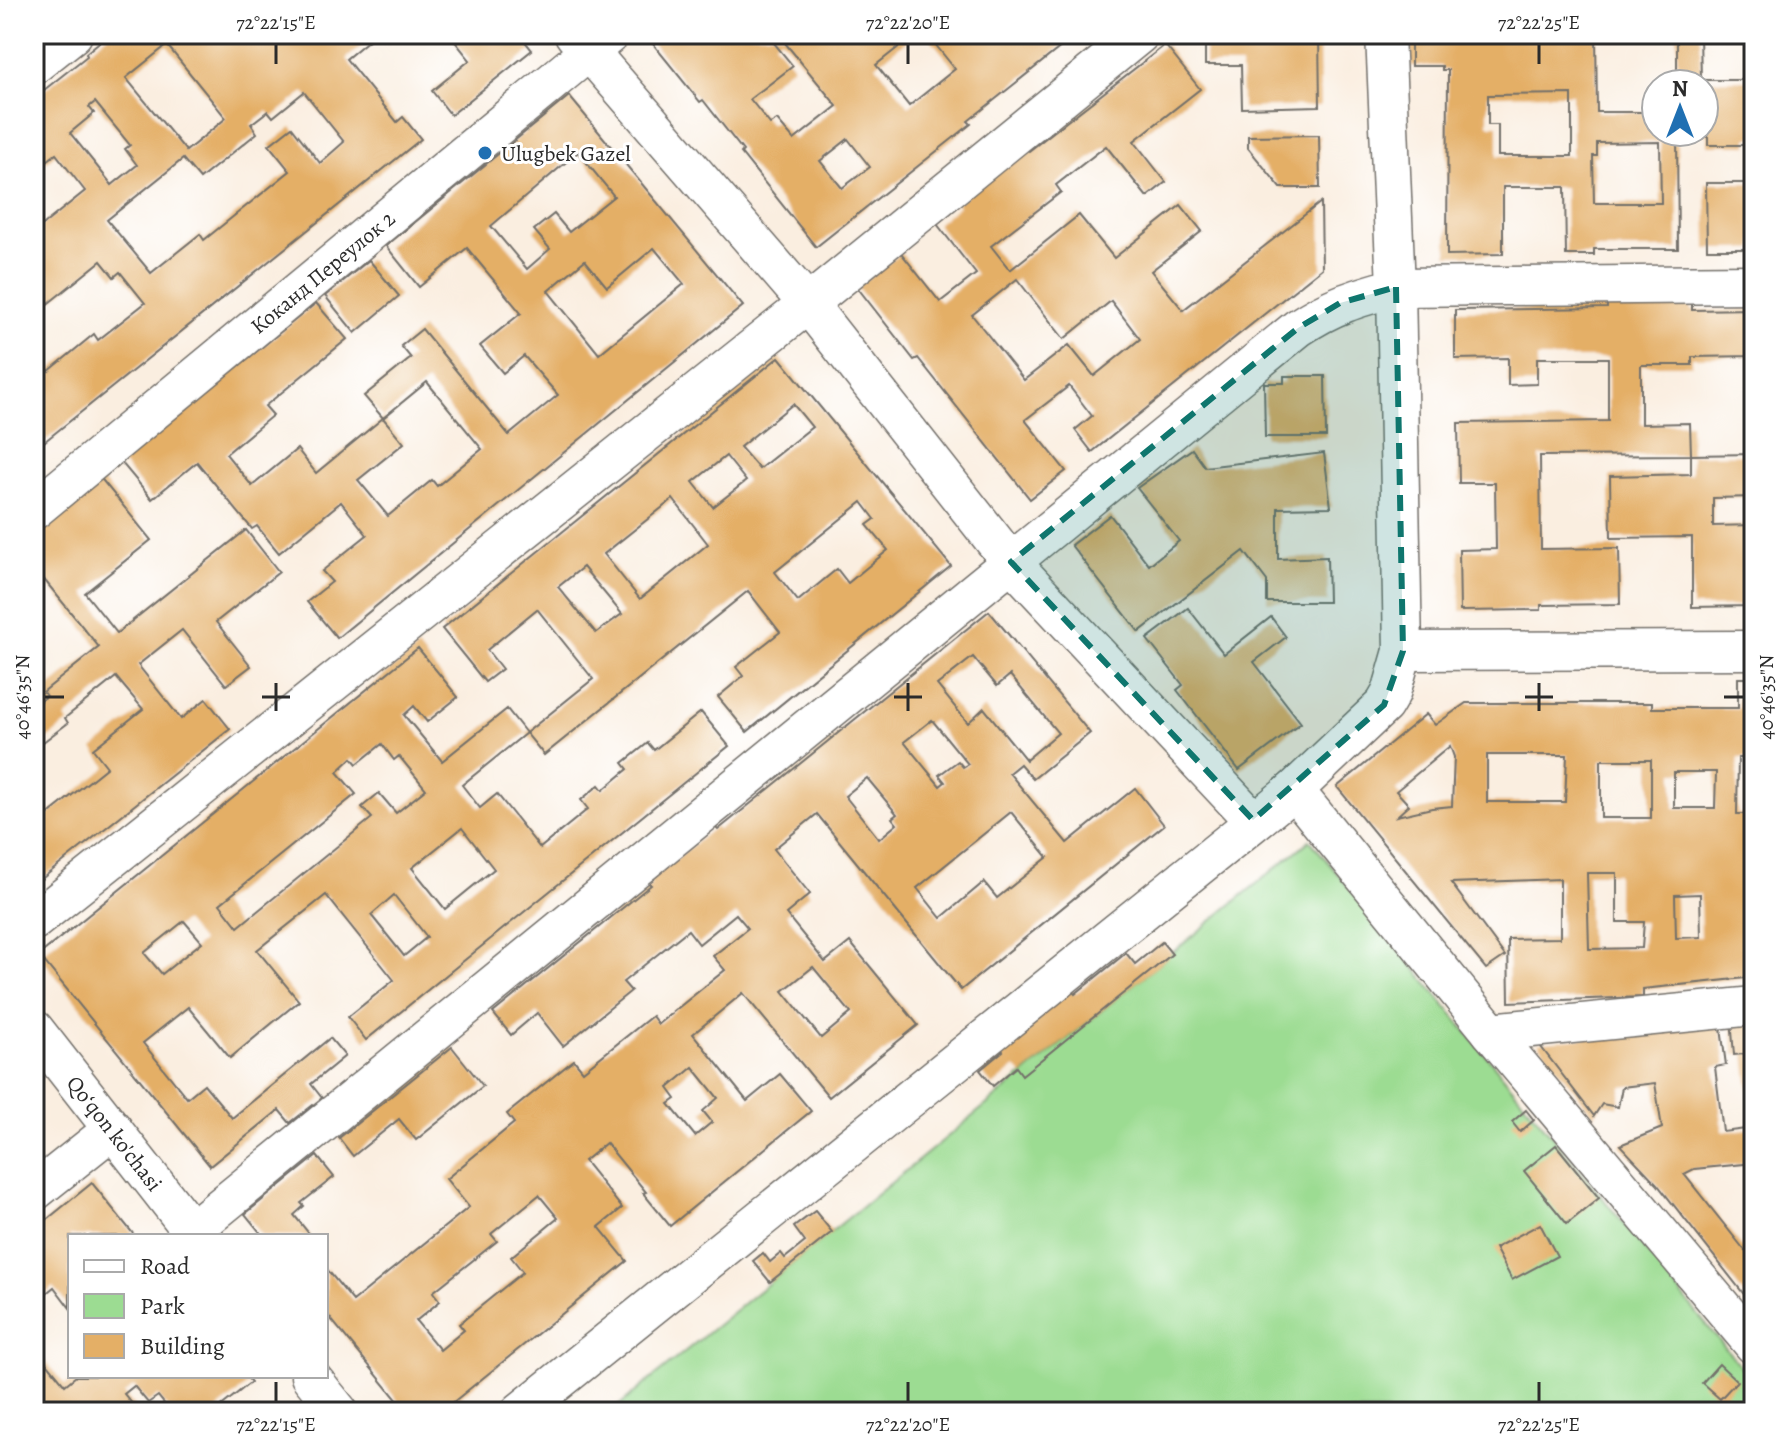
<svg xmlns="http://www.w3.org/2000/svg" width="1788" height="1446" font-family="Alegreya,serif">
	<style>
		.green { fill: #9cdc92; stroke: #64845e; stroke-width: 2 }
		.building { fill: #e4af66; fill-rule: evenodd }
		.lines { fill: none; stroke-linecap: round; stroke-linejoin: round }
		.street-casing { stroke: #736f6a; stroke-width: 41 }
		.street { stroke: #fff; stroke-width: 38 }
		.marked { fill: #0f766e; fill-opacity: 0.2; stroke: #0f766e; stroke-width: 6; stroke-dasharray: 16 10; stroke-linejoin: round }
		.ticks { fill: none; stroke: #2b2b2b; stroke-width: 3 }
		.poi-dot { fill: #1f6fb2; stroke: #fff; stroke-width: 3 }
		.labels { text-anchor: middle; stroke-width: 6; stroke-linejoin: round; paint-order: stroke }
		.poi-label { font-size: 22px; fill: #2b2b2b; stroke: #fff; text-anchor: start }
		.street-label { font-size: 22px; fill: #2b2b2b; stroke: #fff }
		.neatline { fill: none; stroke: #2b2b2b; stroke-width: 3 }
		.ticks-label { font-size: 20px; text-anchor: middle; fill: #2b2b2b }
	</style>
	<rect width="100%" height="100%" fill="#fff"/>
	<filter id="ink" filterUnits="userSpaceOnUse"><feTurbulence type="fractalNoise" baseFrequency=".0125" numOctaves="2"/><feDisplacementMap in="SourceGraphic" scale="16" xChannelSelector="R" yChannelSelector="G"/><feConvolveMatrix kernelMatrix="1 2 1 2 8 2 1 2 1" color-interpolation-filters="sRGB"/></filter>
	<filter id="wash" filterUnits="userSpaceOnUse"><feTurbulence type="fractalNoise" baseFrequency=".006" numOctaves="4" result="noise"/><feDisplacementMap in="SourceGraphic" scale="32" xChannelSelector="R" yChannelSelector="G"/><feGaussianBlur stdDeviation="1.8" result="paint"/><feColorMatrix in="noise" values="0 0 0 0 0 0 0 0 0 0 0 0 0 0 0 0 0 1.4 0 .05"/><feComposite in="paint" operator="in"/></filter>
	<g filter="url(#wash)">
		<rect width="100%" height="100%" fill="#faeee0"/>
		<polygon class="green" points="1310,840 1754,1383 1754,1404 1749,1412 611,1412"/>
		<g id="blocks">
			<g class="building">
				<path d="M109,34H232L240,44L253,34H376L346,59L397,122L403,117L421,139L34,450V353L49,371L94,334L98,340L145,303L120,272L114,277L101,261L34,315V232L85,191L56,154L34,171V98L87,56L86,53ZM167,45L226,118L186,151L126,78ZM304,92L344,142L320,163L292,127L269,145L290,171L204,240L200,234L151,273L107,220L183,159L200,179L257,133L251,124L268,111L273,117ZM95,102L130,145L125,149L137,165L112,185L70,133L94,113L89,107Z"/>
				<polygon points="449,34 519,34 532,50 451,115 432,91 470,60"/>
				<path d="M645,34H915L876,65L909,106L955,69L927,34H970L974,38L979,34H1077L968,121L971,124L816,247L741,153L743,151L703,100L700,102ZM781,38L837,106L794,140L777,120L770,124L750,99L793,66L774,43ZM848,139L870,167L842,188L820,161Z"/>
				<polygon points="1261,34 1319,34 1320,106 1242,108 1241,65 1205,65 1205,38 1261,37"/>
				<path d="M1411,34H1596L1597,112H1656V132H1704V84H1677V34H1700L1701,80H1754V137H1748V145H1708V135H1677L1678,249H1594V255H1566L1565,187H1503V254L1447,255L1448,70H1442V66H1411ZM1572,94V156H1498V125H1488V95ZM1660,142L1661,203H1594L1593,156H1597V143Z"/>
				<path d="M1165,45L1200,89L1134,141L1166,182L1147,197L1106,146L1056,185L1061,192L991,246L1010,270L1079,215L1114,258L1181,205L1202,231L1151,271L1183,310L1321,202L1322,268L1092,452L1075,430L1092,416L1069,386L1025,420L1066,471L1030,499L918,358L914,360L857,287L901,253L940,302L976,274L937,224L959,206L957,203L1026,148L1029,151ZM1017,279L1064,339L1111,301L1140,339L1094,376L1069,345L1024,380L972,315Z"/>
				<path d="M569,96L743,306L337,638L307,602L332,582L322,571L367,535L341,502L279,553L257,526L252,529L197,462L152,499L121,462L316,303L347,339L265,406L273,415L226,454L252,486L297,449L316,473L383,418L404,443L358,480L388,516L432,480L437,486L482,449L427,382L383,418L364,396L411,358L401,346L422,329L509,435L558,395L524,356L503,373L480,346L521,313L467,248L419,287L386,246ZM578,152L614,196L569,232L554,214L534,230L550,249L527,269L491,226ZM654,248L684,284L599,354L548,291L585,260L607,287Z"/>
				<polygon points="1319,135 1320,188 1281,188 1248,148 1248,136"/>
				<polygon points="1706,183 1754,183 1754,249 1707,249"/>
				<polygon points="369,260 399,296 355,333 325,296"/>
				<polygon points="1607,304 1692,304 1692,310 1754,309 1754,356 1692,357 1692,365 1641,365 1641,424 1690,423 1691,455 1540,456 1541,549 1619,548 1620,604 1541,605 1541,610 1460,611 1459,550 1496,549 1495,483 1459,483 1458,423 1608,421 1608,358 1537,358 1537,384 1508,385 1508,358 1455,359 1455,310 1607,308"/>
				<path d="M779,357L951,566L747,732L718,697L743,676L736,667L780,632L748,591L544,755L526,733L593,679L537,609L487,650L502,669L485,682L442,629ZM793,404L812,427L759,469L740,447ZM726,456L746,481L713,507L693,482ZM673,499L708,544L640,599L604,554ZM862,502L875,519L867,525L888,550L848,583L837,569L798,601L775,572ZM583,567L622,614L596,633L558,587Z"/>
				<polygon points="1284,376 1325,376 1326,437 1265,437 1264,383 1284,383"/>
				<polygon points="1192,449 1205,467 1324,453 1331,507 1278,508 1278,559 1327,557 1328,602 1267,602 1267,581 1244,551 1139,632 1071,545 1110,515 1149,565 1179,541 1137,488"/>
				<polygon points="1754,454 1754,497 1713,498 1713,526 1754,525 1754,606 1692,607 1692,537 1611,538 1610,476 1691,474 1691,455"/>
				<polygon points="99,476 151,540 85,593 117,633 246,530 279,572 216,622 251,666 226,685 182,630 138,665 181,719 206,699 230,729 34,885 34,830 43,823 41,820 107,767 93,749 143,709 116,677 65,718 68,723 34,749 34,706 46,696 43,692 99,647 42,577 34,583 34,528"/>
				<polygon points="1188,608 1224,654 1271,617 1286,637 1254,662 1301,723 1239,770 1177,690 1183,685 1147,639"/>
				<path d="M989,611L1090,733L1033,779L1020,764L1009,773L1067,843L1135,788L1164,825L961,990L817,814L774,849L810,894L786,914L825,962L850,942L918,1025L829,1097L743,993L693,1034L747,1101L780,1074L811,1111L670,1226L643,1193L646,1192L606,1143L584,1161L622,1208L599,1227L627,1261L441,1412H407L326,1313V1268L353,1301L469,1207L446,1179L514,1123L507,1114L574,1060L583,1071L652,1016L658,1024L725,970L713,956L748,928L736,914L699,944L688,930L623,982L631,991L563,1046L537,1013L511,1035L493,1013L651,885L648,882L715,827L718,830ZM973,657L997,686L1010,675L1058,733L1026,760L984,708L968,723L937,685ZM932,720L968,764L963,767L958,761L939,775L945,782L940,786L904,742ZM867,778L897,814L892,818L897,824L879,839L845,796ZM1011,812L1048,857L997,898L984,882L941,918L917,888ZM813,967L851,1013L821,1038L783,991ZM693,1067L718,1098L703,1111L712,1122L695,1136L669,1104L676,1099L668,1088ZM539,1195L558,1218L511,1257L523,1272L459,1324L464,1330L440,1350L416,1321L440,1301L433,1292L497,1241L491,1234Z"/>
				<path d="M418,648L458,697L427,722L414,706L404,715L442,761L507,709L526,733L462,785L480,808L497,794L540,848L588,809L581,800L599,785L603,790L628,769L623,763L648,743L654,750L701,712L729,746L366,1040L348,1017L394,980L326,895L257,950L299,1001L230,1058L188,1007L143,1043L187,1098L204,1084L232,1118L330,1038L345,1056L311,1084L322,1098L290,1123L279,1110L210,1166L39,955ZM382,744L394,760L399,756L426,789L396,813L379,793L362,807L372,818L238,927L220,904L356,794L337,772L352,758L357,764ZM462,828L494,869L445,909L412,868ZM394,895L427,937L404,956L371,915ZM184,921L202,942L162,974L144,953Z"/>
				<path d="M1738,678H1754V758H1738L1737,814H1754V977L1643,989V997L1509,1002L1508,939L1560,938V879L1451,883L1505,956L1486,969L1337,787L1426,714L1435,725L1466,703H1652V708H1738ZM1450,746L1454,757L1452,806L1432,808L1397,816L1409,805L1396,791ZM1487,755H1567L1565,802H1487ZM1601,760H1651V818H1601ZM1674,772H1716L1715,808H1674ZM1587,873H1617V922H1644L1642,948L1589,949ZM1700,894L1701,937L1676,938L1675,895Z"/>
				<polygon points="1162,942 1172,954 1022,1075 1016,1067 993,1086 980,1070 1003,1051 999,1045 1070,988 1075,994 1126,953 1135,964"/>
				<polygon points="1754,1018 1754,1119 1752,1119 1745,1054 1734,1055 1731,1019"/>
				<polygon points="1720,1021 1726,1065 1715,1067 1723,1132 1754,1128 1754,1163 1694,1169 1684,1174 1754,1262 1754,1307 1657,1184 1620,1145 1662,1128 1655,1083 1622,1087 1618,1107 1602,1104 1594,1116 1538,1043"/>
				<polygon points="452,1047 483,1086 416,1140 399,1119 353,1156 339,1138"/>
				<polygon points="1526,1110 1534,1120 1520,1132 1512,1122"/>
				<polygon points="1556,1145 1599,1198 1567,1224 1524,1171"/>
				<polygon points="317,1156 334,1177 301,1203 304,1206 294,1215 311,1236 263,1236 245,1214"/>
				<polygon points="92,1183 135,1236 70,1236 70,1308 54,1287 34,1303 34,1230"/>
				<polygon points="815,1211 832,1232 770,1282 753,1261 763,1253 770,1262 781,1253 785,1258 805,1242 794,1227"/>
				<polygon points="1540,1224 1557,1256 1512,1280 1495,1248"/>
				<polygon points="34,1347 65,1385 76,1376 246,1376 251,1382 214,1412 171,1412 158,1396 148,1403 134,1386 124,1394 139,1412 50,1412 34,1392"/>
				<polygon points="1719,1364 1737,1381 1720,1399 1702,1383"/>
			</g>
		</g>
	</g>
	<g filter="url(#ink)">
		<use href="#blocks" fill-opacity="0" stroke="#736f6a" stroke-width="2"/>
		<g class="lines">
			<defs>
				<g id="street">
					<polyline points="574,34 808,304 1011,562 1253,820"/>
					<polyline points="34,65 73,34"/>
					<path id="s1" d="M34,510L610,34"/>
					<polyline points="1403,651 1754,650"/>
					<polyline points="1294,790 1491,1032 1754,1345"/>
					<polyline points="34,921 808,304 1140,34"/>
					<polyline points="34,1029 196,1236"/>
					<polyline points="1491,1032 1754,1006"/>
					<polyline points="34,1192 113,1129"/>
					<path d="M191,1231L1298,328C1332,305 1357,298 1396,287L1754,284"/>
					<polyline points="310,1376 339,1412"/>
					<polyline points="520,1412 1294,790 1384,705 1391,693 1403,651 1396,287 1385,34"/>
				</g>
			</defs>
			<use href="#street" class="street-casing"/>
			<use href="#street" class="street"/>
		</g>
	</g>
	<path class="marked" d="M1396,287L1403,651L1384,705L1253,820L1011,562L1298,328L1340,303Z"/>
	<path class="ticks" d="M276,44V64M908,44V64M1539,44V64M276,683V711M908,683V711M1539,683V711M44,697H64M262,697H290M894,697H922M1525,697H1553M1724,697H1744M276,1382V1402M908,1382V1402M1539,1382V1402"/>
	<circle class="poi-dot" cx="485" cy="153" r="8"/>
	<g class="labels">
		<g class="poi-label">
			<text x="501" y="161">Ulugbek Gazel</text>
		</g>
		<g class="street-label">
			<text dy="8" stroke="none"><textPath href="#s1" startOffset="374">Коканд Πереулок 2</textPath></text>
			<text transform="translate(115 1133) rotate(52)" y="8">Qoʻqon ko'chasi</text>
		</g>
	</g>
	<rect width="1788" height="1446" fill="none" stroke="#fff" stroke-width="88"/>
	<rect x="68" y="1234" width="260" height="144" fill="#ffffff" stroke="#aaaaaa" stroke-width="2"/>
	<rect x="84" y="1260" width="40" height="12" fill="#ffffff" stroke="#aaaaaa" stroke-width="2"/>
	<text x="140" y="1274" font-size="24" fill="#2b2b2b">Road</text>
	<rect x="84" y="1294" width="40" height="24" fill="#9cdc92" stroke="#aaaaaa" stroke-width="2"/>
	<text x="140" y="1314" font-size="24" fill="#2b2b2b">Park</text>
	<rect x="84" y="1334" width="40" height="24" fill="#e4af66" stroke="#aaaaaa" stroke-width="2"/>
	<text x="140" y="1354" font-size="24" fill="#2b2b2b">Building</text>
	<g transform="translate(1680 108)"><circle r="38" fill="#ffffff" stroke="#aaaaaa" stroke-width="2"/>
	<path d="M0-6L14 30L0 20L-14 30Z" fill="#1f6fb2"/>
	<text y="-12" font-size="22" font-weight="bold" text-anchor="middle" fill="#2b2b2b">N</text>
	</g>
	<rect x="44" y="44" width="1700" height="1358" class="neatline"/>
	<g class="ticks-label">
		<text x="276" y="29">72°22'15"E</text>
		<text x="908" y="29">72°22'20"E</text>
		<text x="1539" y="29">72°22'25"E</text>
		<text transform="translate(22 697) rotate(-90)" y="7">40°46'35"N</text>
		<text transform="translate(1766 697) rotate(-90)" y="7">40°46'35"N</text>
		<text x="276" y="1431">72°22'15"E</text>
		<text x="908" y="1431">72°22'20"E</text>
		<text x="1539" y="1431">72°22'25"E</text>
	</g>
</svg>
